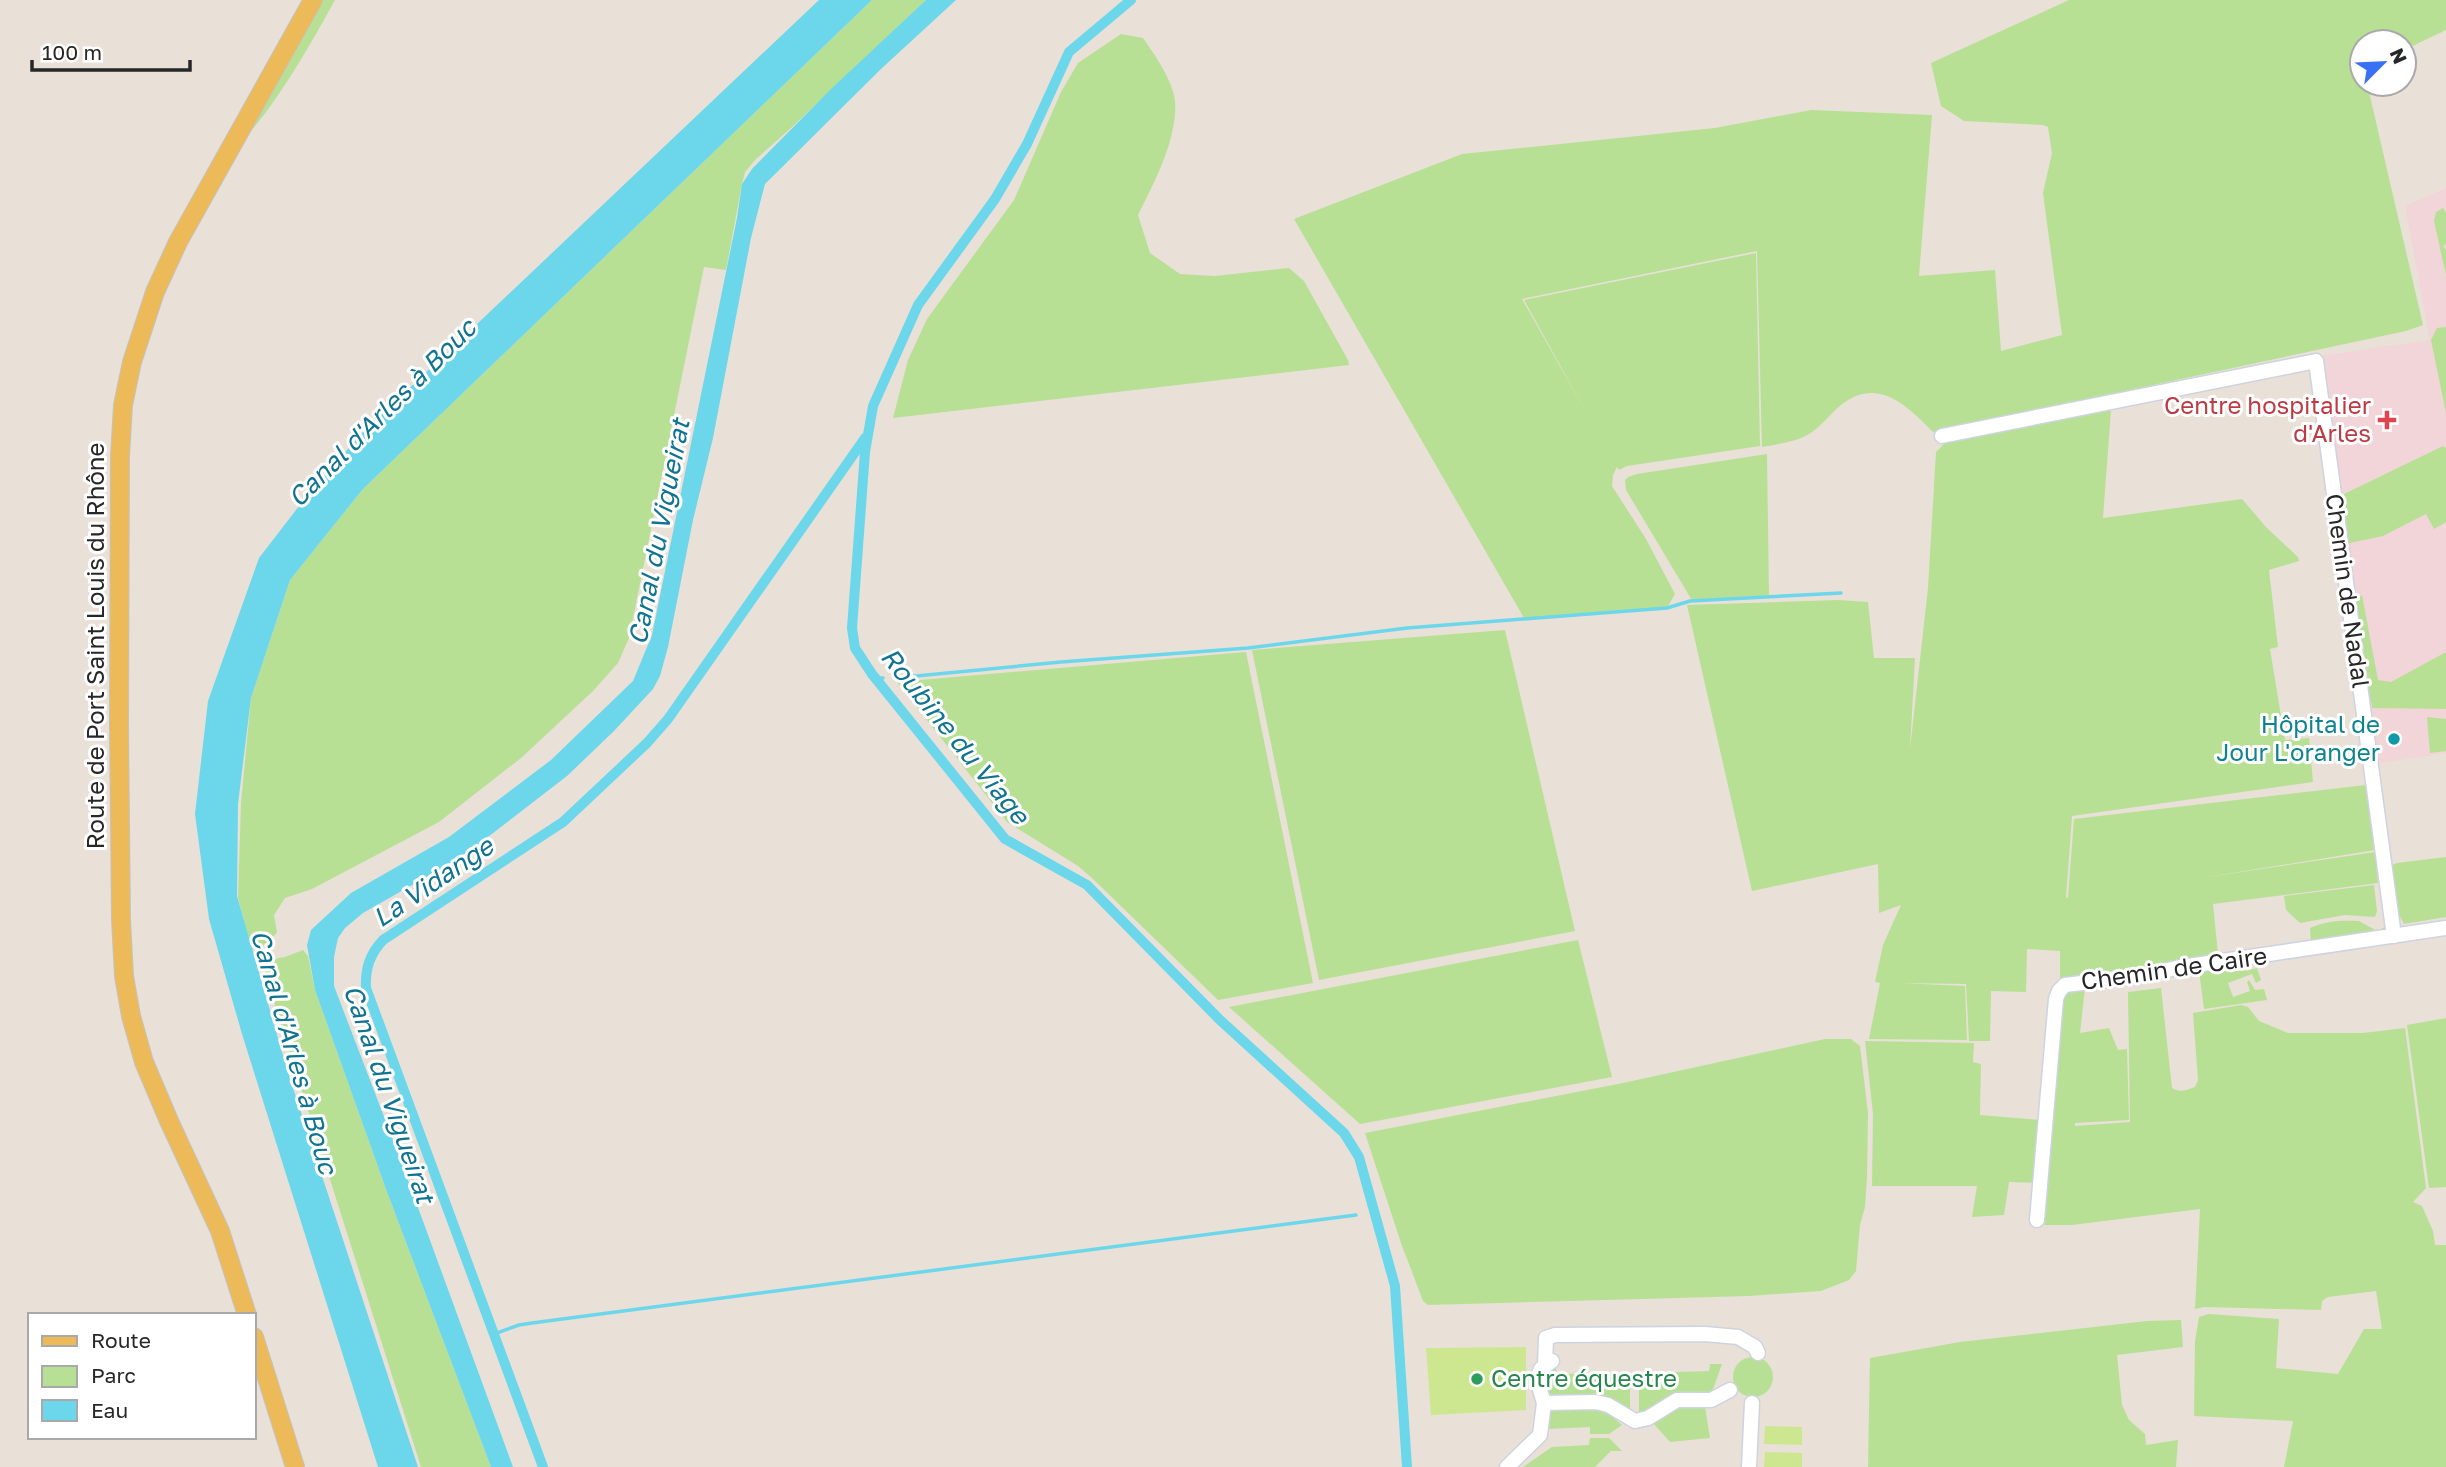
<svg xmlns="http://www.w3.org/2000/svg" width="2446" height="1467" font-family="'Golos Text',sans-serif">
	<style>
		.medical { fill: #f1d5d9 }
		.green { fill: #b7e095 }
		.pitch { fill: #cce790 }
		.water { fill: #6cd7eb }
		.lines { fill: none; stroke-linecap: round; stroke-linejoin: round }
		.stream { stroke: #6cd7eb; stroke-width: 3.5 }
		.canal { stroke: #6cd7eb; stroke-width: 10 }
		.minor-casing { stroke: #ced3e0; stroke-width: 17 }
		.major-casing { stroke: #c3c3c3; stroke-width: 20 }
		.minor { stroke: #fff; stroke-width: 14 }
		.major { stroke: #edba5a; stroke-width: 18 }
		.health-dot { fill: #e0444e; stroke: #fff; stroke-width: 2.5 }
		.culture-dot { fill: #0f9aa8; stroke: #fff; stroke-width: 2.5 }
		.leisure-dot { fill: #2e9e5b; stroke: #fff; stroke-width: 2.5 }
		.labels { text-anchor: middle; stroke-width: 6; stroke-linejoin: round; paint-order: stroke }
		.health-label { font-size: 24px; fill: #be3a42; stroke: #fff; text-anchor: end }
		.street-label { font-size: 24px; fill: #272727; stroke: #fff }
		.culture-label { font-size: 24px; fill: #0d838f; stroke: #fff; text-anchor: end }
		.leisure-label { font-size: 24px; fill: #27864d; stroke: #fff; text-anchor: start }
		.water-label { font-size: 26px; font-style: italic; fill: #107392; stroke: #fff }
	</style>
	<rect width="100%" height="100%" fill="#e9e0d8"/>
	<polygon class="medical" points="2446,188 2446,753 2374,764 2320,356 2430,340 2405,206"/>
	<g class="green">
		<path d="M321,0H335C309,47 282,95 247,136Z"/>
		<polygon points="872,0 926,0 791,128 755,160 745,172 742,184 726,270 704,267 629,638 618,663 593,691 521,758 439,822 312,889 285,898 274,915 277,932 268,944 252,950 238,898 241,803 251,698 290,580 363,489"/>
		<path d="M2069,0H2446V30L2404,50V42H2362V84H2371L2370,96L2423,325L2406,331L1933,432C1907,406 1878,376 1841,405C1830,414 1821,427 1809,434C1797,442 1776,444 1762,447L1757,251L1522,299L1587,414L1524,300L1756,253L1760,446L1627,466L1619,470L1617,467L1613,475L1612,486L1646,539L1675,594L1667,608L1524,618L1294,219L1462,154L1715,128L1811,110L1932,115L1919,276L1995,270L2001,351L2062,335L2043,193L2052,153L2048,127L2043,125L1964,121L1941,106L1931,63Z"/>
		<path d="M1121,34L1143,38C1155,55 1173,81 1175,101C1178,138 1154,183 1138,215L1150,253L1180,274L1215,276L1289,268L1304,281L1348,360L1349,365L893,418L908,360L927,319L1014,200L1061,92L1078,63Z"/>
		<polygon points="2443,208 2446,213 2446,244 2443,246 2446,250 2446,275 2434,221 2436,212"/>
		<polygon points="2446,327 2446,413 2431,340 2437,328"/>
		<polygon points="2111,410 2103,518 2242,499 2266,527 2298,557 2299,561 2269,570 2278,647 2270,649 2285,740 2309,738 2313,782 2072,816 2066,898 2068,897 2074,819 2366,785 2375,850 2208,877 2375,852 2378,883 2213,904 2218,954 2060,981 2060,951 2027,949 2026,992 1991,991 1990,1041 1969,1041 1966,984 1900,983 1965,986 1967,1040 1869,1039 1880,983 1875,982 1883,945 1901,905 1879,913 1878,864 1752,891 1687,605 1838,600 1868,602 1874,658 1915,658 1910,749 1928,588 1936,452 1948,440"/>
		<polygon points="2443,446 2446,448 2446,522 2434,529 2426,514 2383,536 2345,544 2342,495"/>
		<polygon points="1767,454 1769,596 1693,602 1626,490 1625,480 1628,477 1637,474"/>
		<polygon points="2362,595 2378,680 2391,682 2446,652 2446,709 2372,708 2355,601"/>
		<polygon points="1505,630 1575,931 1319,980 1252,650"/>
		<polygon points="1246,652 1313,983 1218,1000 1093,879 1078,866 1007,822 897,682"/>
		<polygon points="2427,717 2446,719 2446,751 2430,753"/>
		<polygon points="2446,857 2446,917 2404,924 2396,909 2390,866 2397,863"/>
		<polygon points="2374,885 2377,911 2375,917 2345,915 2300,923 2286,910 2284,896"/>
		<path d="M2359,921L2377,931L2385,927L2389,928L2390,935L2311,945L2310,928C2325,921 2342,920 2359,921Z"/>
		<polygon points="1578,940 1612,1077 1360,1124 1229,1007"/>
		<polygon points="303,950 308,956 315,990 387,1192 491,1467 421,1467 261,961 285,957"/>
		<polygon points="2242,965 2246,971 2257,968 2261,980 2256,983 2252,974 2228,983 2233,997 2250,991 2247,982 2249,980 2255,990 2264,989 2267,1000 2204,1009 2199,971"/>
		<path d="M2072,987L2085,988L2080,1033L2109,1028L2118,1050L2127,1049L2129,1120L2075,1123V1126L2130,1122L2128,992L2161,988L2172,1088C2180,1093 2187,1090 2195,1087L2198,1080L2193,1013L2241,1005L2248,1007L2259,1021L2288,1033H2363L2405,1028L2426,1188L2413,1202L2422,1206L2433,1231L2435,1245H2446V1467H2284L2293,1421L2194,1416L2195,1341L2199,1317L2209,1314L2279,1319L2276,1368L2338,1374L2364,1329H2382L2376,1291L2328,1297L2322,1301L2321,1310L2204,1307L2195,1309L2200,1209L2072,1225H2040L2061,994Z"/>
		<polygon points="2446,1018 2446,1187 2429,1188 2407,1025"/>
		<polygon points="1825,1039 1851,1039 1860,1046 1868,1113 1867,1178 1865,1207 1860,1225 1856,1271 1849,1280 1821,1291 1749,1296 1428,1305 1423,1301 1401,1243 1365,1133 1623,1083"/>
		<polygon points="1865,1041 1974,1043 1973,1062 1981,1064 1980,1115 2041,1120 2038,1183 2009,1182 2004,1215 1972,1217 1977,1186 1872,1186 1873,1114"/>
		<polygon points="2181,1320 2183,1347 2117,1355 2122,1405 2129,1420 2145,1434 2146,1445 2178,1440 2176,1467 1868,1467 1870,1358 1960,1342 2147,1321"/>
		<circle cx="1753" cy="1377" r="20"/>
		<polygon points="1710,1364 1722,1364 1711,1395 1671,1397 1639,1415 1639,1373 1709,1371"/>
		<path d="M1555,1367L1558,1374L1630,1373V1413C1623,1408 1614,1401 1605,1398C1587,1393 1565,1401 1547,1393L1544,1386V1374Z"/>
		<polygon points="1685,1403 1702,1404 1705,1407 1710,1438 1670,1442 1653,1423"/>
		<polygon points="1586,1404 1604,1410 1622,1425 1609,1434 1590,1434 1590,1427 1548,1429 1546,1407"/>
		<polygon points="1590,1438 1609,1438 1622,1451 1611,1451 1595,1467 1523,1467 1552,1447 1589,1445"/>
	</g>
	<g class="pitch">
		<polygon points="1526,1347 1526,1410 1431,1415 1426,1348"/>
		<polygon points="1765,1426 1802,1427 1802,1445 1764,1444"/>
		<polygon points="1765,1452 1802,1453 1802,1467 1764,1467"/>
	</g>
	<g class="water">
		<polygon points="819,0 872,0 363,489 290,580 251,698 238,804 237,896 288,1073 418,1467 378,1467 242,1034 209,919 195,814 208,701 259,558 306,497 361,434"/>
		<polygon points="926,0 956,0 881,69 765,184 751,238 713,438 693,520 668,647 660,676 653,689 614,731 567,776 484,840 456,860 363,913 345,928 338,938 334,957 334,986 401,1161 513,1467 491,1467 387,1192 315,990 307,945 311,930 351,893 449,837 551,760 633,681 652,635 737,218 742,184 752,169 831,89"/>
	</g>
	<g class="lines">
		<g class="stream">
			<polyline points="875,678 883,678"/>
			<polyline points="895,678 1061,662 1248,648 1407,628 1667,608 1690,601 1841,593"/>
			<polyline points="494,1334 519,1325 532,1323 1356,1215"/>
		</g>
		<g class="canal">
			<polyline points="1131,0 1069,52 1027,144 995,199 918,305 873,406 865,452 852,628 855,648 872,674 1005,839 1087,885 1220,1020 1344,1133 1359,1157 1395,1286 1407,1467"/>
			<path d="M543,1467L366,988C365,968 370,954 383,940L563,822L647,743L668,719L865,438"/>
		</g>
		<defs>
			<g id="minor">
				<polyline points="1942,436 2316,361 2394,936"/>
				<polyline points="2037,1220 2056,999 2059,991 2065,985 2141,976 2181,967 2446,928"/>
				<polyline points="1545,1366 1546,1338 1555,1335 1705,1334 1738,1337 1755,1347 1758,1353"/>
				<polyline points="1544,1403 1596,1402 1608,1405 1635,1421 1648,1418 1677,1400 1711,1400 1730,1390"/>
				<polyline points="1507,1467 1540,1435 1544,1403 1537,1380 1541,1369 1552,1361"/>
				<polyline points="1749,1467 1752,1403"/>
			</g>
			<g id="major">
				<polyline points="247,1315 220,1231 169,1121 144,1062 131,1016 124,976 121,920 119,723 120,456 123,405 132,362 155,292 178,242 313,0"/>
				<polyline points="254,1337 295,1467"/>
			</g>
		</defs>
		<use href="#minor" class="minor-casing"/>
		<use href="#major" class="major-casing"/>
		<use href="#minor" class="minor"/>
		<use href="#major" class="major"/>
	</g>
	<path class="health-dot" d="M2383.5 409.5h7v7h7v7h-7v7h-7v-7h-7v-7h7z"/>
	<circle class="culture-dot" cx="2394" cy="739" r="7"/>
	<circle class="leisure-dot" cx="1477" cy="1379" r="7"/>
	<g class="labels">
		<g class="health-label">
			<text x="2371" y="414">Centre hospitalier<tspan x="2371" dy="28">d'Arles</tspan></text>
		</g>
		<g class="street-label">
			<text transform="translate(2347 591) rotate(82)" y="8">Chemin de Nadal</text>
			<text transform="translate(96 646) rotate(-90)" y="8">Route de Port Saint Louis du Rhône</text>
			<text transform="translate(2174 969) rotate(-8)" y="8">Chemin de Caire</text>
		</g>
		<g class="culture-label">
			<text x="2380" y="733">Hôpital de<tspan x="2380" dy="28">Jour L'oranger</tspan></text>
		</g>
		<g class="leisure-label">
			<text x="1491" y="1387">Centre équestre</text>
		</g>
		<g class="water-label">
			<text transform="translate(382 413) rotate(-45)" y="9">Canal d'Arles à Bouc</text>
			<text transform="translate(659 532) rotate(-79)" y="9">Canal du Vigueirat</text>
			<text transform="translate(955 736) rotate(51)" y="9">Roubine du Viage</text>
			<text transform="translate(433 882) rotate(-34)" y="9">La Vidange</text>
			<text transform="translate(294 1052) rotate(74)" y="9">Canal d'Arles à Bouc</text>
			<text transform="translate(389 1094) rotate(71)" y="9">Canal du Vigueirat</text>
		</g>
	</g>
	<rect x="28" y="1313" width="228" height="126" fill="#ffffff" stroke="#a9a9a9" stroke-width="2"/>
	<rect x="42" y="1336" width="35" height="10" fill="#edba5a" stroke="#a9a9a9" stroke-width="2"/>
	<text x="91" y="1348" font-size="21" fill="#272727">Route</text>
	<rect x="42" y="1366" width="35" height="21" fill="#b7e095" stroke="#a9a9a9" stroke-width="2"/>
	<text x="91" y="1383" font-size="21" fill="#272727">Parc</text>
	<rect x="42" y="1400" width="35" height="21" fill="#6cd7eb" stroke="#a9a9a9" stroke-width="2"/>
	<text x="91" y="1418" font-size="21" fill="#272727">Eau</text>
	<g transform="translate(2383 63) rotate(66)"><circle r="33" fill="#ffffff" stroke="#a9a9a9" stroke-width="2"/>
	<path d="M0-5L12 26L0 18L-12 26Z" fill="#3971f5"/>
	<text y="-10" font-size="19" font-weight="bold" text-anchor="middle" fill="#272727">N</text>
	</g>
	<path d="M32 60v10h158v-10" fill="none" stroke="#272727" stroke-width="3.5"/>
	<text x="42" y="60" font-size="21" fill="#272727" stroke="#ffffff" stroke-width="5" paint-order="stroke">100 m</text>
</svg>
